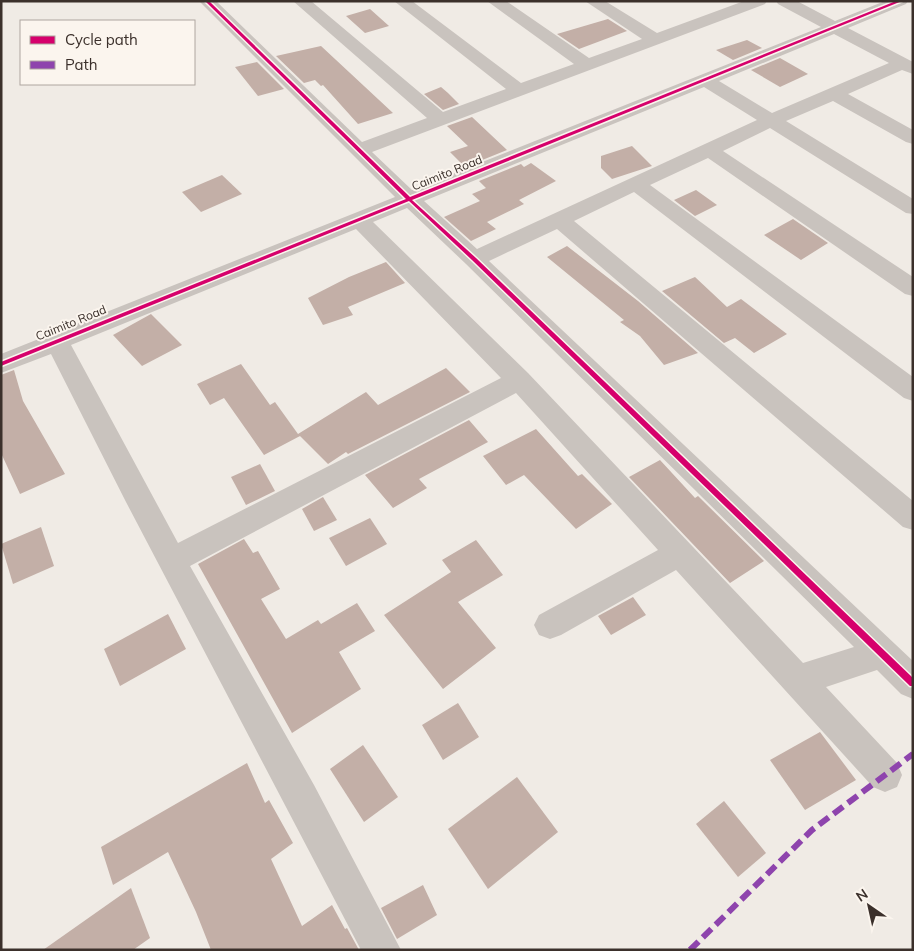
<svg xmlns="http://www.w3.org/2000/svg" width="914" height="951" font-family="Mulish,sans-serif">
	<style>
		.building { fill: #c3afa7 }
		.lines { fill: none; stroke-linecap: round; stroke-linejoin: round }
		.minor { fill: #c9c3be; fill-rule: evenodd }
		.quiet { stroke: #8e44ad; stroke-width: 6; stroke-dasharray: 12 6; stroke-linecap: butt }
		.cycleway-casing { stroke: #fbf5ee; stroke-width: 3 }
		.cycleway { fill: #d6006c; fill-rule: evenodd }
		.labels { text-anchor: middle; stroke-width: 4; stroke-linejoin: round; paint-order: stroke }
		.far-street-label { font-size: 12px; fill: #3b302b; stroke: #fbf5ee }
	</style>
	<rect width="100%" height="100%" fill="#f0ebe5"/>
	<g class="building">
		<polygon points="370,9 389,26 365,33 346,16"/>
		<polygon points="608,19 627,31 579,49 557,34"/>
		<polygon points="747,40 762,48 733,60 716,50"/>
		<polygon points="321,46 393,113 358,124 323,85 321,86 315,80 304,83 276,56"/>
		<polygon points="780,58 808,74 780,87 751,70"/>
		<polygon points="257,62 284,89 258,96 235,67"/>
		<polygon points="441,87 448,93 459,104 443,110 424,94"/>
		<polygon points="472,117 507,150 465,167 450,152 468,146 447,126"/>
		<polygon points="632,146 652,166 612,179 601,168 601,156"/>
		<polygon points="531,163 556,181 519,200 524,204 487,222 496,229 471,241 444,217 480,201 472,194 486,188 479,181 521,164 524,167"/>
		<polygon points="222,175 242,194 201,212 182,192"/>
		<polygon points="696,190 717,205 695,216 674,200"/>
		<polygon points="793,219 828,243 801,260 764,235"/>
		<polygon points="567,246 638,301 698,353 664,365 640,336 620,322 624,320 547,257"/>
		<polygon points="386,262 405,283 348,307 353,315 323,325 308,298 349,277"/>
		<polygon points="695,277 727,307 741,299 787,334 754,353 735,338 724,343 662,291"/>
		<polygon points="151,314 182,345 142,366 113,335"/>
		<polygon points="241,364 270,405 275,402 298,434 366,392 378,405 446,368 470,392 348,454 346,452 328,464 298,434 300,436 264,455 224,398 210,405 197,384"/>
		<polygon points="14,370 23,401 65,474 20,494 1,453 1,375"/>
		<polygon points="469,420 488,442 419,479 427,488 393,508 365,475"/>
		<polygon points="536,429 578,476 582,474 612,504 576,529 524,475 506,485 483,456"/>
		<polygon points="660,460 695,498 698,496 764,561 730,583 629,477"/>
		<polygon points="260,464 275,491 246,505 231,477"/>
		<polygon points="323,497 337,520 314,531 302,509"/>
		<polygon points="370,518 387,544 346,566 329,538"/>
		<polygon points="41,527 54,566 13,584 1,544"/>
		<polygon points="244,539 253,553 258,551 280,589 261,599 286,639 318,620 321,624 357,603 375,631 339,652 361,689 292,733 198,564"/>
		<polygon points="476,540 503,575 458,602 496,648 443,689 384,615 451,572 442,560"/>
		<polygon points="633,597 646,615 611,635 598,616"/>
		<polygon points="168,614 186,649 120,686 104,649"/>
		<polygon points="458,703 479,737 443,760 422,725"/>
		<polygon points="820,732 856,780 805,810 770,760"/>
		<polygon points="363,745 398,797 364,822 330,769"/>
		<polygon points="247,763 265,803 269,800 293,843 271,859 302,926 332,905 345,929 347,928 359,950 211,950 196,912 168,852 113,885 101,847"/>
		<polygon points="517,777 558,832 488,889 448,829"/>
		<polygon points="724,801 766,853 738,877 696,824"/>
		<polygon points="423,885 437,915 397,939 381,908"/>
		<polygon points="131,888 150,938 133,950 43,950"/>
	</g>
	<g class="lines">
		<path class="minor" d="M199,1H216L362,142L427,118L293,1H311L443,112L506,89L394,1H412L521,83L574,64L487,1H506L589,58L642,39L585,1H605L657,33L744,1H767L765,4L372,152L412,190L821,27L778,4L776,1H797L835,21L885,1H908L906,4L848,28L913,62V74L902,70L848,94L913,130V144L906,142L833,101L786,121L913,199V214L906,213L770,128L723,151L913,277V296L905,294L708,158L650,185L913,377V401L904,398L634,192L574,221L913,501V530L903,527L557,229L489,261L913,661V699L901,694L877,670L826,687L897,763L902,775L897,787L885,792L873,787L676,570L561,635L550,639L539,635L534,625L539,615L658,550L516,393L190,566L314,785L401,950H361L126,502L51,354L1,373V354L395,197ZM834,34L889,63L772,113L719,81ZM704,87L757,120L477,249L424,201ZM407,208L466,264L854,647L803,663L528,373L373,222ZM356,229L501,378L178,543L71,345Z"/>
		<polyline class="quiet" points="690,950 812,830 913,754"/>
		<defs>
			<polygon id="cycleway" points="205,1 209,1 410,197 896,1 902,1 412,200 476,258 913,678 913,686 910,686 472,260 409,201 1,366 1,362 406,199"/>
		</defs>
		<use href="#cycleway" class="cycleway-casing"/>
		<use href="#cycleway" class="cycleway"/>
	</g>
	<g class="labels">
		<g class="far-street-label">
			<text transform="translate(447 173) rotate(-22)" y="4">Caimito Road</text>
			<text transform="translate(71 323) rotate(-22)" y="4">Caimito Road</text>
		</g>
	</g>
	<rect width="914" height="951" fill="none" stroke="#3b302b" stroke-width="5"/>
	<rect x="20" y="20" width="175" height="65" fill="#fbf5ee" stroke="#aea6a0"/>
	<rect x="30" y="36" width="25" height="8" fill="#d6006c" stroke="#aea6a0"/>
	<text x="65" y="45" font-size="15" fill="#3b302b">Cycle path</text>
	<rect x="30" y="61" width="25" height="8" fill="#8e44ad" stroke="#aea6a0"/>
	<text x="65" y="70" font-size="15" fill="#3b302b">Path</text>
	<g transform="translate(869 906) rotate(326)" stroke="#fbf5ee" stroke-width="4" paint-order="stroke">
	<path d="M0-4L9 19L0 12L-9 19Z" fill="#3b302b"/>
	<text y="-8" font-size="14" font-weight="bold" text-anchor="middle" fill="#3b302b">N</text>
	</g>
</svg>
